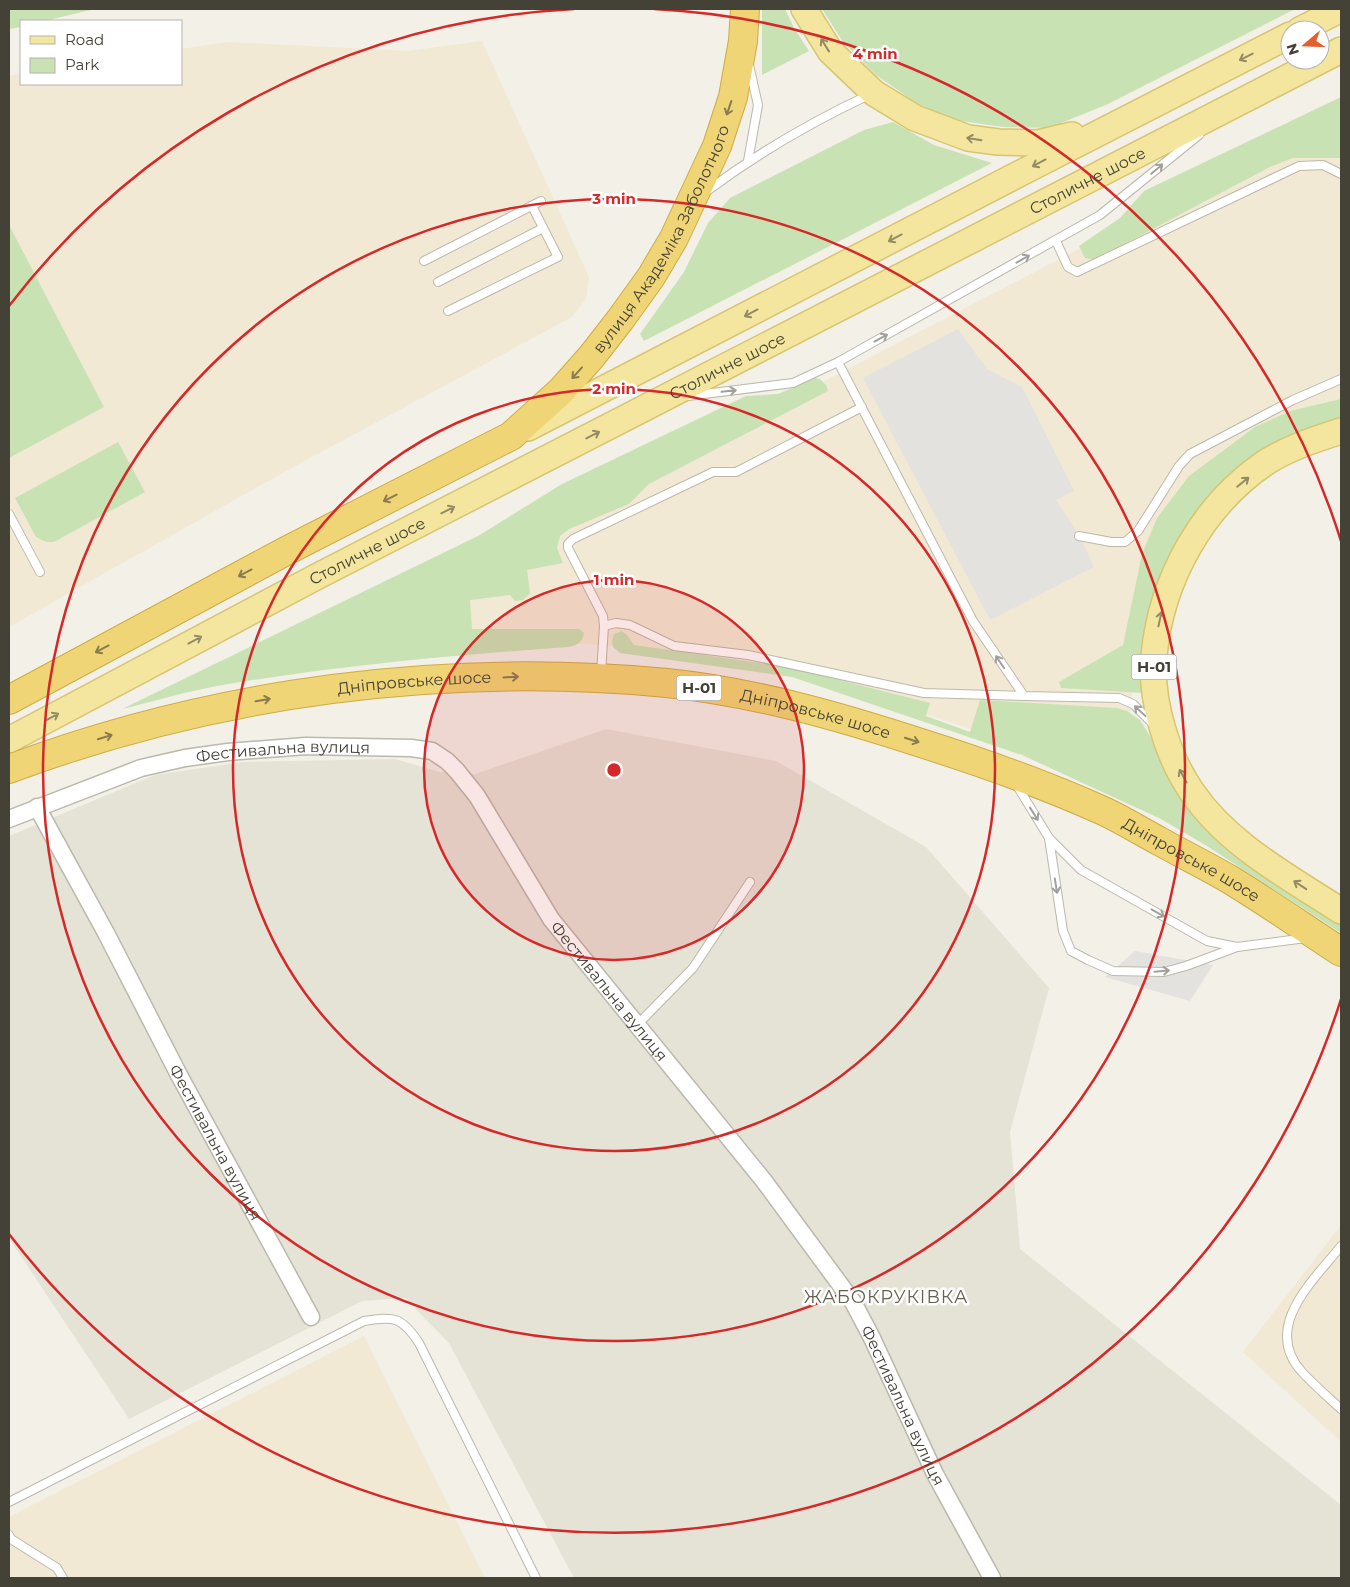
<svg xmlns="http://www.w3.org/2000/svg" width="1350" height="1587" font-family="Montserrat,sans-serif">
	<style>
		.residential { fill: #e5e2d6 }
		.commercial { fill: #f2e9d4 }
		.green { fill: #c8e2b4 }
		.parking { fill: #e3e2df }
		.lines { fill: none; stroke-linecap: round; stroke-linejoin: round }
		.lane-casing { stroke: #bcb8ab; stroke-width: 10 }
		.street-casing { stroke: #bcb8ab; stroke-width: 19 }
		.primary-casing { stroke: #d7c570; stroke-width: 28 }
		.highway-casing { stroke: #cdac46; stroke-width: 30 }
		.lane { stroke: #fff; stroke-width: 8 }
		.street { stroke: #fff; stroke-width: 16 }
		.primary { stroke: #f4e69e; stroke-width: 25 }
		.highway { stroke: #efd575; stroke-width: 28 }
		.oneway { stroke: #938b65 }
		.oneway2 { stroke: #887c50 }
		.oneway3 { stroke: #a2a09b }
		.ring { fill: none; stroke: #d62828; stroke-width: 2.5 }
		.labels { text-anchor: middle; stroke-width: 5; stroke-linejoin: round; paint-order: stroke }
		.shield { fill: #fff; stroke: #7c7a73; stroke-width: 1 }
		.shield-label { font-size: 15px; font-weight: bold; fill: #444137 }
		.street-label { font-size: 16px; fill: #444137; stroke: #fff }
		.neighbourhood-label { font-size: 18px; letter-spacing: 1px; fill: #66604f; stroke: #fff }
		.centre { fill: #d62828; stroke: #fff; stroke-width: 2.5 }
		.ring-label { font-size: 15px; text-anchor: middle; font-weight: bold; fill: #d62828; stroke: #fff; stroke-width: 5; stroke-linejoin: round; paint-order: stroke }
	</style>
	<rect width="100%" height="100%" fill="#f2f0e7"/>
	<polygon class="residential" points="606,729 776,761 926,847 1049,988 1010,1132 1020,1249 1341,1505 1341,1578 574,1578 449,1343 405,1298 362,1301 129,1419 9,1238 9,836 155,775 243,762 395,759 440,772 475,774"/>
	<g class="commercial">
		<polygon points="482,41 589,277 586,299 572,317 286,471 9,627 9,76 21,74 21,84 181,84 181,49 227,42 408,51"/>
		<polygon points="1289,153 1341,157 1341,406 1199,479 1134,679 1121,778 877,698 782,672 625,647 466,635 448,559 630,482 1129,223"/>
		<polygon points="1341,1225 1341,1442 1243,1352"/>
		<polygon points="364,1336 485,1578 9,1578 9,1517"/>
	</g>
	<g class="green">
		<polygon points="9,9 95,9 44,21 21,21 21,27 9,29"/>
		<polygon points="762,9 785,9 794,28 809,51 762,75"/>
		<polygon points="822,9 1295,9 1108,104 1049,128 1003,127 954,120 918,104 876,75 843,42"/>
		<polygon points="1341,97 1341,158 1293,158 1270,167 1094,260 1085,258 1079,246 1120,218 1144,191"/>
		<polygon points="893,122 934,145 992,163 644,341 640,334 684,272 708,223 730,198 864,130"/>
		<polygon points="9,225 104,407 9,458"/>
		<path d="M815,378L820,379L826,385L828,391L649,484L629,504L569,529L560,536L557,548L563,563L527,570L530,593L523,600L515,601L510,595L470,600L472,629H579L584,633C582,643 578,645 568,647C452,655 336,666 222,685C188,691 155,701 122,709L478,536L562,484L746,396L778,394Z"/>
		<polygon points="1341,399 1341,420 1223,485 1190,521 1162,574 1144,693 1061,688 1059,682 1123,645 1142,554 1157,518 1189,476 1255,427 1290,411"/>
		<polygon points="118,442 145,492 54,542 46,542 36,537 15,498"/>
		<polygon points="622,631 627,635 634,645 788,667 930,703 926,716 970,732 980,700 1117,708 1127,711 1140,720 1165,760 1341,923 1341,933 1207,846 1161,819 1022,755 792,677 620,653 613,647 612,641 614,634"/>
	</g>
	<g class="parking">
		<polygon points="958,329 987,369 1022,387 1074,491 1056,500 1079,535 1094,567 990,620 863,378"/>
		<polygon points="1135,951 1213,965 1190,1001 1105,977"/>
	</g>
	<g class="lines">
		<defs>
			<g id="lane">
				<polyline points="748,161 758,105 749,65"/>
				<path d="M707,191C758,153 813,121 871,94"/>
				<polyline points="1056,241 1068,267 1077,272 1299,166 1323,165 1341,174"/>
				<polyline points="424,261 541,201"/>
				<polyline points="438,282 543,228"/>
				<polyline points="448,311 558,257 532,206"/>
				<polyline points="838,362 973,621 1024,696 1119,698 1133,704 1152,723"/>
				<polyline points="688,396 793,383 838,362 1100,215 1199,135"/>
				<polyline points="9,514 40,572"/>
				<polyline points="1079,536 1111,542 1125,542 1138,531 1179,466 1190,454 1293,400 1341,379"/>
				<polyline points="604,626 616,623 630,625 674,646 748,655 924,693 1024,696"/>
				<polyline points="601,674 604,626 603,616 568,548 568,544 573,539 713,472 736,472 862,407"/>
				<polyline points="1016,784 1049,838 1081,870 1207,941 1237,947 1306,938"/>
				<polyline points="1049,838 1063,931 1071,951 1088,960 1113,971 1164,972 1186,966 1237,947"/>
				<polyline points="637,1025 693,968 750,882"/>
				<path d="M1341,1246C1314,1280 1261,1327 1302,1372C1314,1385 1328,1397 1341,1409"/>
				<path d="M9,1502L364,1321C394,1316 402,1317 419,1343L536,1578"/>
				<polyline points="9,1535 11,1539 57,1568 63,1578"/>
			</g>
			<g id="street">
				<path id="s1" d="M37,807L106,933L179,1075L311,1317"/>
				<path id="s2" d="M9,819L141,768L185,758L228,752L306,746L411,748L432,751L447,761L457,771L477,796L551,919L764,1181L853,1302L872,1338L935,1474L992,1578"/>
			</g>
			<g id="primary">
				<polyline points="804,9 830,51 874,93 915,118 968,138 998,142 1038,143 1072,135"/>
				<polyline points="1300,30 1341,9"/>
				<path d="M528,428C782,298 1035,164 1290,35"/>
				<path d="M1341,431C1316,439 1291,447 1268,461C1203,504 1161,579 1154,656C1150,700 1167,756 1192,792C1228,845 1289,877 1341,911"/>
				<path id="s3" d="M9,740L318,576L1341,50"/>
			</g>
			<g id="highway">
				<path id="s4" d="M9,700L286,551L511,436L561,391L592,356L620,320L651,277L674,238L717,146L733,97L743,41L745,9"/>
				<path id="s5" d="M9,769C217,691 446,662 667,683C754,692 838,716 921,743C981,762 1041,783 1099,809C1120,818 1140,831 1161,842C1184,855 1207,866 1229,879C1267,902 1304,928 1341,952"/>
			</g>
		</defs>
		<use href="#lane" class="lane-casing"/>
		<use href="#street" class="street-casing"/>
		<use href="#primary" class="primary-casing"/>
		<use href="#highway" class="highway-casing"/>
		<use href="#lane" class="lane"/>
		<use href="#street" class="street"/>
		<use href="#primary" class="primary"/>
		<use href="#highway" class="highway"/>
	</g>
	<defs><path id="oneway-shaft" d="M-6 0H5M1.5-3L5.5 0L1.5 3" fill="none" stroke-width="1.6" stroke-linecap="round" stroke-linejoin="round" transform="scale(1.25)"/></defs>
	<g class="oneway">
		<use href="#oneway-shaft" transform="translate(825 45) rotate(-122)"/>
		<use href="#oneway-shaft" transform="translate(1246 57) rotate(153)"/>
		<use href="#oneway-shaft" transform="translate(974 139) rotate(-171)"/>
		<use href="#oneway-shaft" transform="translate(1039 163) rotate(152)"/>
		<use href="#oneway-shaft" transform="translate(895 238) rotate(152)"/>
		<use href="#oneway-shaft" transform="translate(751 313) rotate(152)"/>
		<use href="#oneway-shaft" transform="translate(593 435) rotate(-27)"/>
		<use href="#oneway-shaft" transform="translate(1243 482) rotate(-39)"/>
		<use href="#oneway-shaft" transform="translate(448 510) rotate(-27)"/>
		<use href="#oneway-shaft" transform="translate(1160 619) rotate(-78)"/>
		<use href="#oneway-shaft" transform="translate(195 640) rotate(-28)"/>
		<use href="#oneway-shaft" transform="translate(52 717) rotate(-28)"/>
		<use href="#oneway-shaft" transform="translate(1183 776) rotate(-119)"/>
		<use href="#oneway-shaft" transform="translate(1300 885) rotate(-147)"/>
	</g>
	<g class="oneway2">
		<use href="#oneway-shaft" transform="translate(729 108) rotate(109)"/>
		<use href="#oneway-shaft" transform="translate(577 373) rotate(132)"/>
		<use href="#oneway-shaft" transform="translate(390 498) rotate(153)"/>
		<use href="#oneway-shaft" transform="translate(245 573) rotate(152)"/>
		<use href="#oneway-shaft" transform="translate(102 649) rotate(152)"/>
		<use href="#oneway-shaft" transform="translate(511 677) rotate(-3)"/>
		<use href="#oneway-shaft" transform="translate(263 700) rotate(-10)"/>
		<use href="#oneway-shaft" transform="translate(105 737) rotate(-17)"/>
		<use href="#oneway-shaft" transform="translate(912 740) rotate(18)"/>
	</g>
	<g class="oneway3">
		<use href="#oneway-shaft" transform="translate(1157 169) rotate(-40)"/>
		<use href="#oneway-shaft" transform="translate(1023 259) rotate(-29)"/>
		<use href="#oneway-shaft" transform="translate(881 338) rotate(-29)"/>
		<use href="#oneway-shaft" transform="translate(729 391) rotate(-6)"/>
		<use href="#oneway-shaft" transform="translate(1000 662) rotate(-124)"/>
		<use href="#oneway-shaft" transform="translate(1140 711) rotate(-137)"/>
		<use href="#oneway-shaft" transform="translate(1034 814) rotate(58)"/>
		<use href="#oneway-shaft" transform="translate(1056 886) rotate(81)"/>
		<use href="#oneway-shaft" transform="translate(1158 913) rotate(29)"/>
		<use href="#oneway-shaft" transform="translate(1162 971) rotate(-5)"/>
	</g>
	<circle cx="614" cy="770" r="190" fill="#d62828" fill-opacity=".12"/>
	<g class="ring">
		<circle cx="614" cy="770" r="190"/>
		<circle cx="614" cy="770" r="381"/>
		<circle cx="614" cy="770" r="571"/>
		<path d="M1341 999A762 762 0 0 1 9 1234M9 306A762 762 0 0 1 574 9M654 9A762 762 0 0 1 1341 541"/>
	</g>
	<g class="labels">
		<g class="shield">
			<rect x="1131.5" y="654.5" width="45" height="25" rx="4"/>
			<rect x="676.5" y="675.5" width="45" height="25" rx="4"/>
		</g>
		<g class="shield-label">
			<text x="1154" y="672">Н-01</text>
			<text x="699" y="693">Н-01</text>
		</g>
		<g class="street-label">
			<text dy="6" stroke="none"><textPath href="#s3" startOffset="1215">Столичне шосе</textPath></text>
			<text dy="6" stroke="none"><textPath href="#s4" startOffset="818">вулиця Академіка Заболотного</textPath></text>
			<text dy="6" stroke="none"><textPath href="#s3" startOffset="810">Столичне шосе</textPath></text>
			<text dy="6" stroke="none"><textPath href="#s3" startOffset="405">Столичне шосе</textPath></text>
			<text dy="6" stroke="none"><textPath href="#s5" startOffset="416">Дніпровське шосе</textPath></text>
			<text dy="6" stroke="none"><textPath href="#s5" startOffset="821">Дніпровське шосе</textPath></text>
			<text dy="6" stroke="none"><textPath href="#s2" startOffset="285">Фестивальна вулиця</textPath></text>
			<text dy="6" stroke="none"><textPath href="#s5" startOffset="1226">Дніпровське шосе</textPath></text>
			<text dy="6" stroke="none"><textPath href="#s2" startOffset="735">Фестивальна вулиця</textPath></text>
			<text dy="6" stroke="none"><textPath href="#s1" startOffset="380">Фестивальна вулиця</textPath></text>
			<text dy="6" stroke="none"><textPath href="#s2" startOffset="1245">Фестивальна вулиця</textPath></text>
		</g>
		<g class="neighbourhood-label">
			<text x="886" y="1303">ЖАБОКРУКІВКА</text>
		</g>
	</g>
	<circle cx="614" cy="770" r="8" class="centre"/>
	<g class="ring-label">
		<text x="875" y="59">4 min</text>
		<text x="614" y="204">3 min</text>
		<text x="614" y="394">2 min</text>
		<text x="614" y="585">1 min</text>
	</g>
	<rect width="1350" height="1587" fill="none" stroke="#444137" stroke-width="20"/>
	<rect x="20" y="20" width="162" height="65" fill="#ffffff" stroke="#b4b3af"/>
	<rect x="30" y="36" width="25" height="8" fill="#f4e69e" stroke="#b4b3af"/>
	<text x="65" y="45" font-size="15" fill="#444137">Road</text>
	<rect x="30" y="58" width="25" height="15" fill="#c8e2b4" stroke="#b4b3af"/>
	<text x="65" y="70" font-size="15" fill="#444137">Park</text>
	<g transform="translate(1305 45) rotate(251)"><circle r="24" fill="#ffffff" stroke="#b4b3af"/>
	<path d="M0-4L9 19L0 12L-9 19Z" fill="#e35f2d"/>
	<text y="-8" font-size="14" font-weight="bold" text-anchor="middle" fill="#444137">N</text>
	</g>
</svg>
